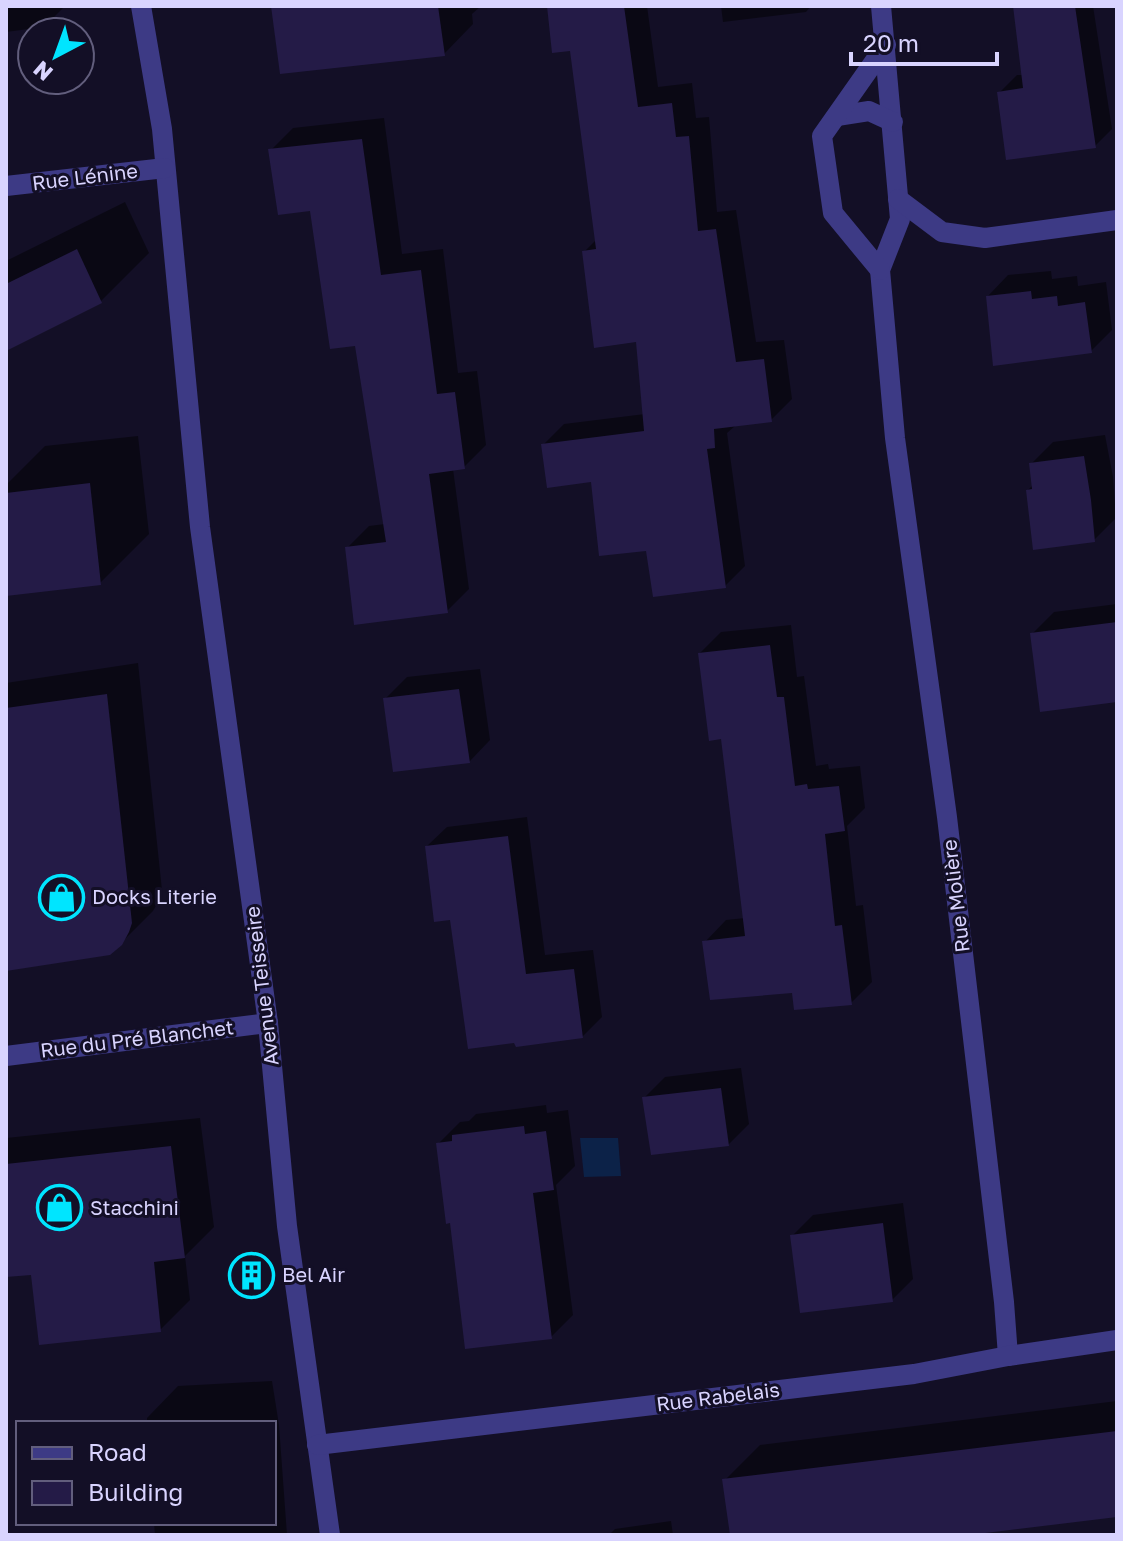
<svg xmlns="http://www.w3.org/2000/svg" width="1123" height="1541" font-family="'Golos Text',sans-serif">
	<style>
		.water { fill: #0c2248 }
		.shadow { fill: #0007 }
		.building { fill: #241b47 }
		.lines { fill: none; stroke-linecap: round; stroke-linejoin: round }
		.minor { stroke: #3d3a85; stroke-width: 20 }
		.labels { text-anchor: middle; stroke-width: 6; stroke-linejoin: round; paint-order: stroke }
		.street-label { font-size: 20px; fill: #d9d4ff; stroke: #130f26 }
		.poi-label { font-size: 20px; fill: #d9d4ff; stroke: #130f26; text-anchor: start }
	</style>
	<rect width="100%" height="100%" fill="#130f26"/>
	<polygon class="water" points="580,1138 618,1138 621,1176 584,1177"/>
	<g class="shadow">
		<polygon points="6,6 63,6 63,8 44,27 6,32"/>
		<polygon points="273,6 481,6 472,14 473,24 444,54"/>
		<polygon points="549,6 647,6 658,87 692,83 696,118 709,117 717,212 736,210 756,342 784,340 792,399 771,420 735,426 727,433 745,566 725,586 647,549 592,480 543,445 564,424 645,414 637,340 584,252 597,239 572,48"/>
		<polygon points="721,6 811,6 806,12 723,22"/>
		<polygon points="1015,6 1093,6 1112,129 1095,146 1000,92 1017,75 1023,75"/>
		<polygon points="384,118 402,254 443,249 458,373 477,371 486,445 464,467 453,469 469,589 447,611 347,548 369,526 385,524 357,344 312,209 271,150 293,128"/>
		<polygon points="125,202 149,253 101,301 6,349 6,261"/>
		<polygon points="1051,271 1052,279 1077,276 1078,286 1106,282 1112,330 1091,351 988,296 1008,275"/>
		<polygon points="1105,435 1113,477 1116,518 1094,540 1028,490 1033,485 1031,464 1053,442"/>
		<polygon points="138,436 149,534 100,583 6,574 6,485 45,446"/>
		<polygon points="1117,604 1117,700 1032,634 1054,612"/>
		<polygon points="791,625 797,677 804,676 816,766 828,764 829,769 860,766 865,808 847,826 856,906 863,905 872,982 851,1003 794,991 705,942 726,920 745,918 723,737 700,653 721,632"/>
		<polygon points="138,663 162,890 160,899 153,911 121,943 6,969 6,683"/>
		<polygon points="480,669 490,740 469,762 385,699 407,677"/>
		<polygon points="527,817 545,955 593,950 602,1017 582,1037 451,918 427,846 447,827"/>
		<polygon points="741,1068 749,1124 728,1145 644,1098 665,1077"/>
		<polygon points="546,1105 547,1113 568,1110 575,1166 556,1185 573,1315 551,1337 451,1221 438,1144 460,1122 469,1121 476,1114"/>
		<polygon points="200,1118 214,1227 185,1256 190,1300 160,1330 33,1273 6,1275 6,1138"/>
		<polygon points="903,1203 913,1279 892,1300 792,1236 813,1215"/>
		<polygon points="272,1381 279,1425 287,1535 155,1535 154,1523 274,1523 274,1423 147,1423 147,1418 178,1386"/>
		<polygon points="1117,1401 1117,1515 953,1535 732,1535 725,1480 760,1445"/>
		<polygon points="671,1521 673,1535 609,1535 615,1529"/>
	</g>
	<g class="building">
		<polygon points="271,6 438,6 445,56 280,74"/>
		<polygon points="547,6 624,6 638,107 672,103 676,137 689,136 698,231 716,229 736,362 764,359 772,422 714,429 715,448 707,449 726,588 653,597 646,551 599,556 591,482 547,488 541,444 644,431 636,342 594,348 582,251 596,249 570,51 552,53"/>
		<polygon points="1013,6 1075,6 1096,148 1006,160 997,92 1023,88"/>
		<polygon points="362,139 381,275 421,270 437,394 455,392 465,469 429,474 448,613 354,625 345,547 386,542 355,346 330,349 310,211 278,215 268,149"/>
		<polygon points="77,249 102,303 6,351 6,284"/>
		<polygon points="1031,291 1032,299 1057,296 1058,306 1085,302 1092,353 993,366 986,296"/>
		<polygon points="1084,456 1091,500 1095,542 1033,550 1026,490 1032,489 1029,463"/>
		<polygon points="90,483 101,585 6,596 6,493"/>
		<polygon points="1117,622 1117,702 1040,712 1030,633"/>
		<polygon points="770,645 777,697 784,697 795,786 807,784 808,789 839,786 845,831 825,834 835,926 842,925 852,1005 794,1010 792,993 710,1000 702,941 745,936 721,739 709,741 698,653"/>
		<polygon points="459,689 470,763 393,772 383,698"/>
		<polygon points="107,694 132,923 129,932 122,945 110,955 6,971 6,708"/>
		<polygon points="508,836 526,974 574,969 583,1038 516,1047 514,1043 468,1049 450,920 434,922 425,846"/>
		<polygon points="721,1088 729,1146 651,1155 642,1097"/>
		<polygon points="524,1126 525,1134 546,1131 554,1190 533,1193 552,1339 465,1349 450,1223 446,1224 436,1143 452,1141 452,1135"/>
		<polygon points="171,1146 185,1258 154,1262 161,1332 39,1345 31,1275 6,1277 6,1164"/>
		<polygon points="883,1223 893,1302 800,1313 790,1235"/>
		<polygon points="1117,1431 1117,1517 969,1535 730,1535 722,1479"/>
	</g>
	<g class="lines">
		<g class="minor">
			<polyline points="141,6 162,129 200,527 268,1023 287,1226 330,1535"/>
			<polyline points="881,6 900,219 880,270 895,438 947,817 1004,1302 1008,1356"/>
			<polyline points="837,116 869,111 893,122"/>
			<polyline points="6,186 165,168"/>
			<polyline points="898,199 942,232 985,238 1117,220"/>
			<polyline points="880,270 833,213 822,136 886,45"/>
			<polyline points="6,1056 268,1023"/>
			<polyline points="317,1445 914,1374 1008,1356 1117,1340"/>
		</g>
	</g>
	<defs>
		<symbol id="shop-ring" viewBox="-11 -11 22 22"><circle r="9.5" fill="#130f26" stroke="#00e5ff" stroke-width="1.5"/><path d="M-5-2.5h2.3a2.7 3.5 0 0 1 5.4 0H5L5.5 6h-11ZM-1.5-2.5h3a1.5 2.3 0 0 0-3 0Z" fill="#00e5ff"/></symbol>
		<symbol id="building-ring" viewBox="-11 -11 22 22"><circle r="9.5" fill="#130f26" stroke="#00e5ff" stroke-width="1.5"/><path d="M-4-6H4V6H1V3H-1V6H-4ZM-2.5-4.3h1.7v1.8h-1.7ZM.8-4.3h1.7v1.8H.8ZM-2.5-1h1.7V.8h-1.7ZM.8-1h1.7V.8H.8Z" fill="#00e5ff"/></symbol>
	</defs>
	<g fill-rule="evenodd">
		<use href="#shop-ring" x="36" y="872" width="51" height="51"/>
		<use href="#shop-ring" x="34" y="1182" width="51" height="51"/>
		<use href="#building-ring" x="226" y="1250" width="51" height="51"/>
	</g>
	<g class="labels">
		<g class="street-label">
			<text transform="translate(85 177) rotate(-7)" y="7">Rue Lénine</text>
			<text transform="translate(956 896) rotate(-97)" y="7">Rue Molière</text>
			<text transform="translate(262 986) rotate(-97)" y="7">Avenue Teisseire</text>
			<text transform="translate(137 1039) rotate(-7)" y="7">Rue du Pré Blanchet</text>
			<text transform="translate(718 1397) rotate(-7)" y="7">Rue Rabelais</text>
		</g>
		<g class="poi-label">
			<text x="92" y="904">Docks Literie</text>
			<text x="90" y="1215">Stacchini</text>
			<text x="282" y="1282">Bel Air</text>
		</g>
	</g>
	<rect width="1123" height="1541" fill="none" stroke="#d9d4ff" stroke-width="16"/>
	<rect x="16" y="1421" width="260" height="104" fill="#130f26" stroke="#625e7d" stroke-width="2"/>
	<rect x="32" y="1447" width="40" height="12" fill="#3d3a85" stroke="#625e7d" stroke-width="2"/>
	<text x="88" y="1461" font-size="24" fill="#d9d4ff">Road</text>
	<rect x="32" y="1481" width="40" height="24" fill="#241b47" stroke="#625e7d" stroke-width="2"/>
	<text x="88" y="1501" font-size="24" fill="#d9d4ff">Building</text>
	<g transform="translate(56 56) rotate(221)"><circle r="38" fill="#130f26" stroke="#625e7d" stroke-width="2"/>
	<path d="M0-6L14 30L0 20L-14 30Z" fill="#00e5ff"/>
	<text y="-12" font-size="22" font-weight="bold" text-anchor="middle" fill="#d9d4ff">N</text>
	</g>
	<path d="M851 52v12h146v-12" fill="none" stroke="#d9d4ff" stroke-width="4"/>
	<text x="863" y="52" font-size="24" fill="#d9d4ff" stroke="#130f26" stroke-width="6" paint-order="stroke">20 m</text>
</svg>
